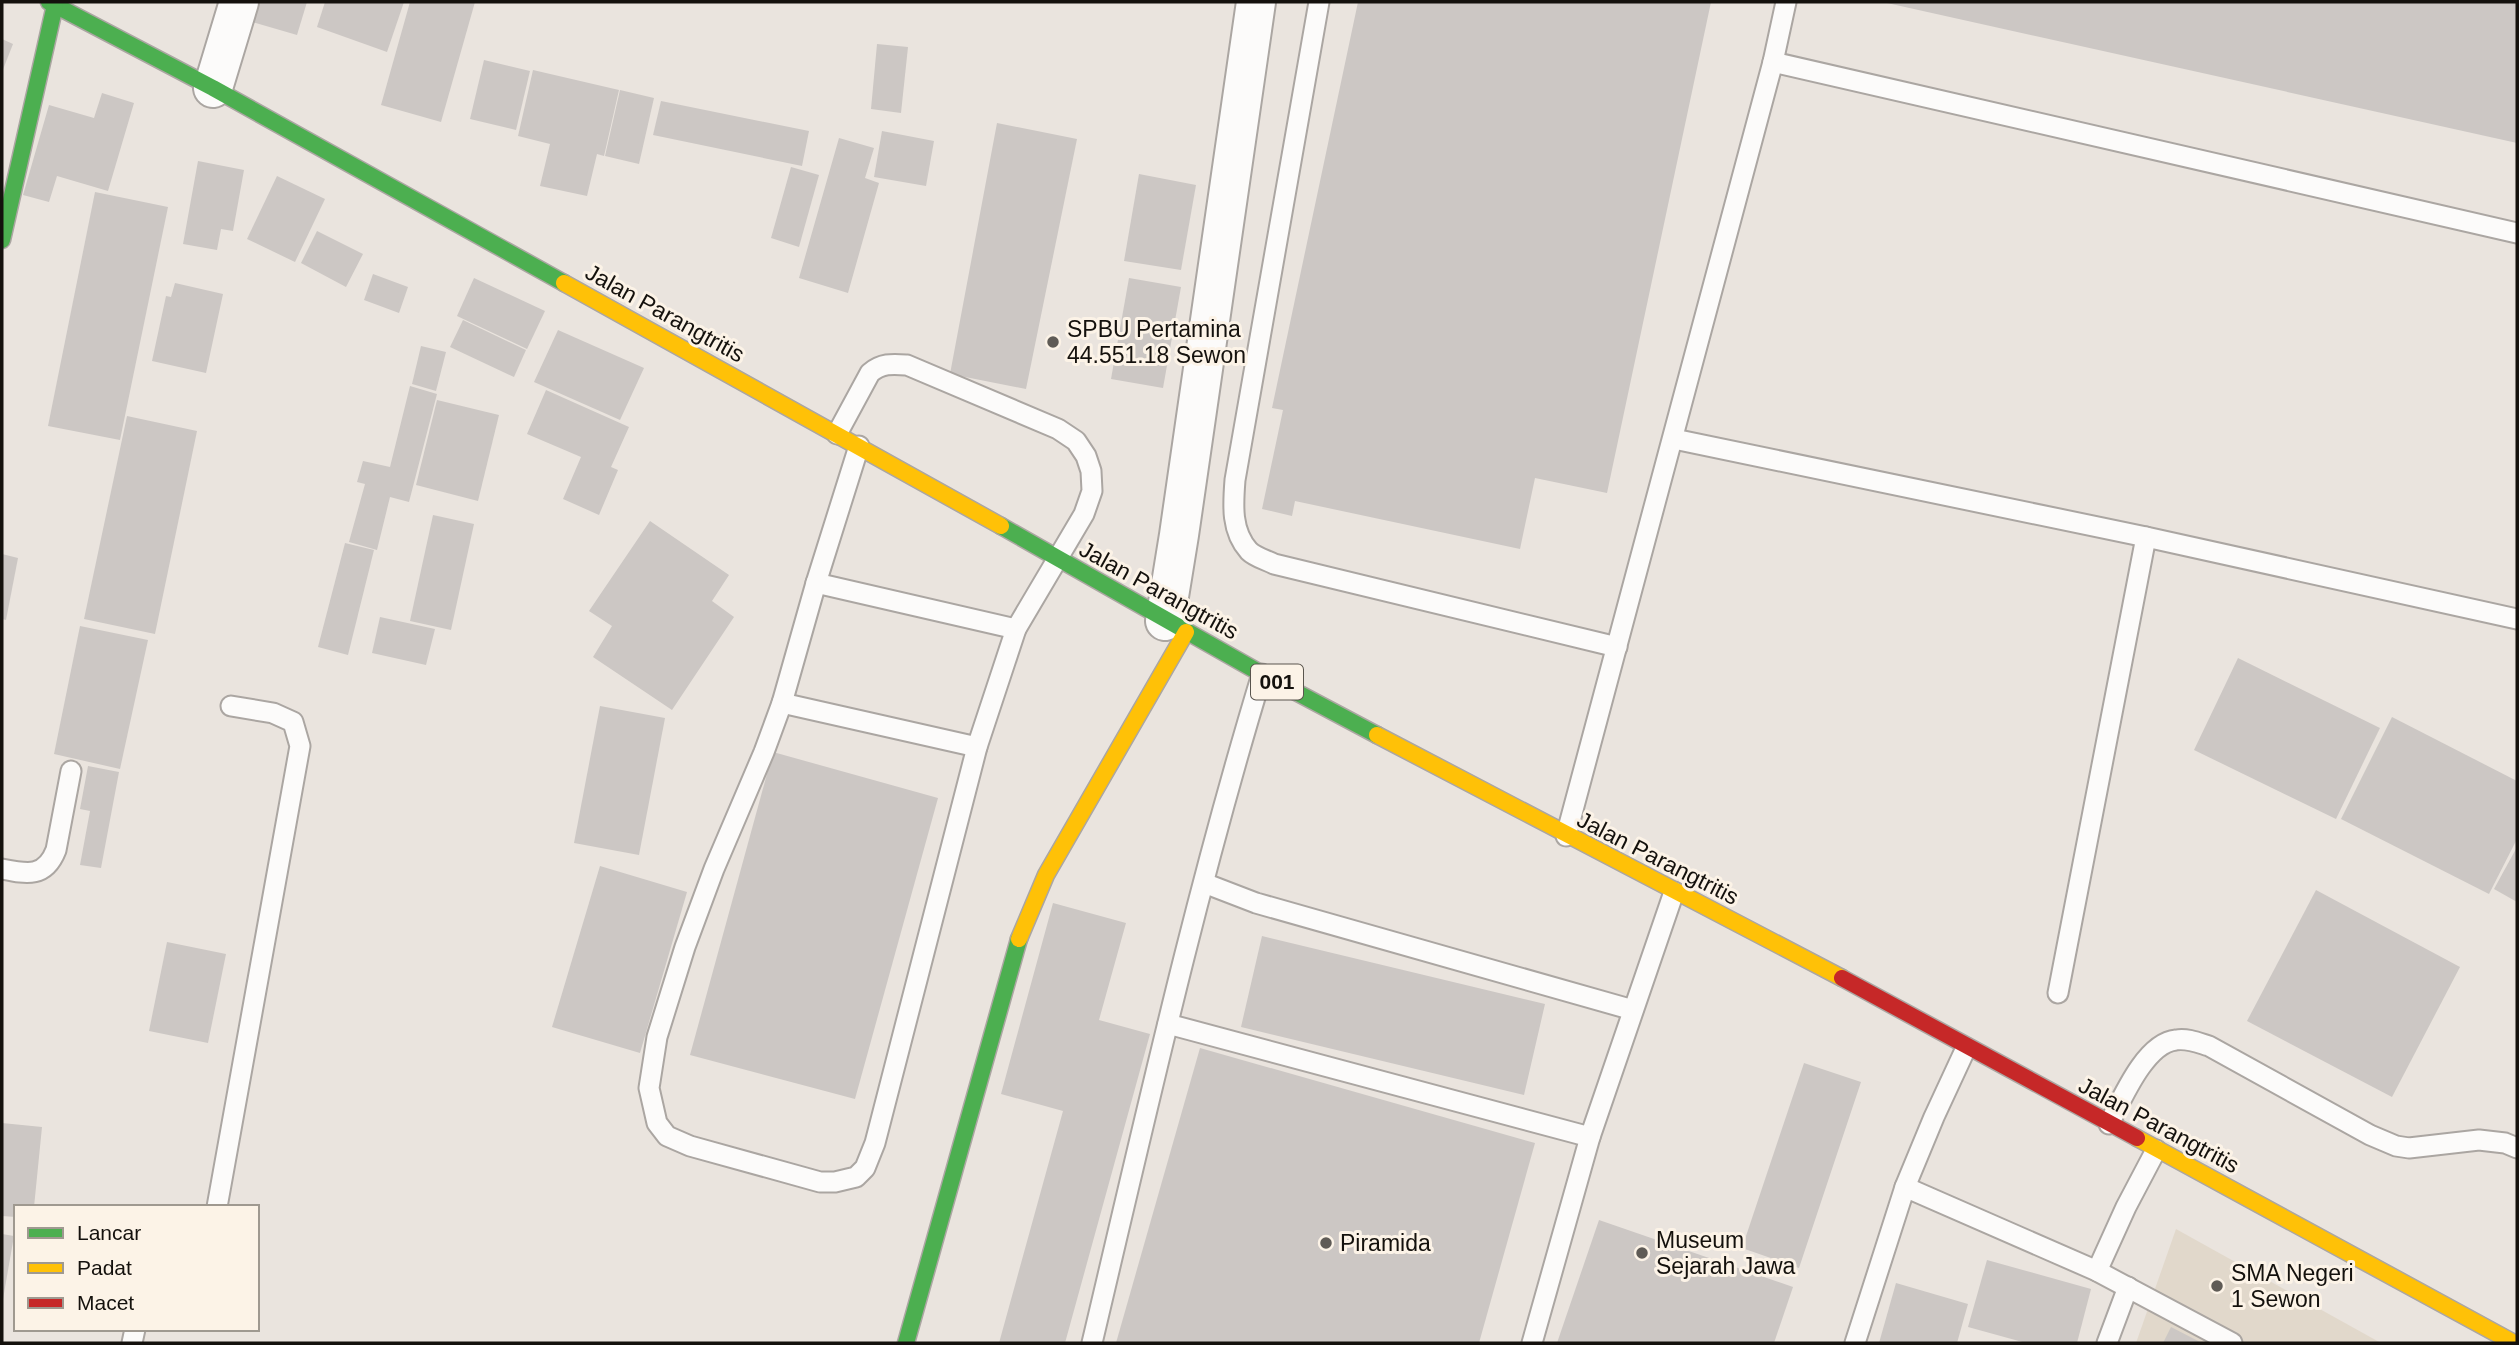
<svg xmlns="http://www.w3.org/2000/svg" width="2519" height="1345" font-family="Arial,sans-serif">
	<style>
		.built { fill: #e1d8cb }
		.building { fill: #ccc7c4 }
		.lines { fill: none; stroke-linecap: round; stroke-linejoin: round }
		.lane-casing { stroke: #aba6a2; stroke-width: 23 }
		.street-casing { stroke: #aba6a2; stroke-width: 42 }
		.fast-casing { stroke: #aba6a2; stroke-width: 19 }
		.slow-casing { stroke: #aba6a2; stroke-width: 19 }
		.jam-casing { stroke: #aba6a2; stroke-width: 19 }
		.lane { stroke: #fcfbfa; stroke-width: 19 }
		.street { stroke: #fcfbfa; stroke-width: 38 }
		.fast { stroke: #4caf50; stroke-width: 16 }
		.slow { stroke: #ffc107; stroke-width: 16 }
		.jam { stroke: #c62828; stroke-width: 16 }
		.poi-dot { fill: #5f5b56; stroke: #fcf3e7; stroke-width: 2.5 }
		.labels { text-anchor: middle; stroke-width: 6; stroke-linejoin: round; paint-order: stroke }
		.shield { fill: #fcf3e7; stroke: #5a554e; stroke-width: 2 }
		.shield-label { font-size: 21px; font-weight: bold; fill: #14110d }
		.street-label { font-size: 23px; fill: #14110d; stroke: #fcf3e7 }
		.poi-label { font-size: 23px; fill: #14110d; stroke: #fcf3e7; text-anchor: start }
	</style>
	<rect width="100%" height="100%" fill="#eae4de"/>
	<polygon class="built" points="2176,1229 2381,1343 2136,1343"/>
	<g class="building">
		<polygon points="250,2 307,2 297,35 245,20"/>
		<polygon points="325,2 404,2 387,52 317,27"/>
		<polygon points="410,2 475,2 441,122 381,105"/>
		<polygon points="1358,2 1711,2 1607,493 1535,478 1520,549 1295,501 1292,516 1262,509 1283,410 1272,408"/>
		<polygon points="1887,2 2517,2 2517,143 1887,3"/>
		<polygon points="2,39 13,44 2,72"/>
		<polygon points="877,44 908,47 901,113 871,109"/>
		<polygon points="484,60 530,71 516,130 470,119"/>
		<polygon points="533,70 619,90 604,156 597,154 587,196 540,186 550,144 518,136"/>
		<polygon points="620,90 654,98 639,164 605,156"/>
		<polygon points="102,93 134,103 108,191 57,176 49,202 23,195 49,105 94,118"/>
		<polygon points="661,101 809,131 802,166 653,135"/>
		<polygon points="997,123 1077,139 1026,389 950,374"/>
		<polygon points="882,131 934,141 926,186 874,177"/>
		<polygon points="839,138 874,148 865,178 879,183 848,293 799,278"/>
		<polygon points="198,161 244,170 233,231 221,229 217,250 183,244"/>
		<polygon points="791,167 819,175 799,247 771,238"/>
		<polygon points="1139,174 1196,185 1181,270 1124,261"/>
		<polygon points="277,176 325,199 295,262 247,239"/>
		<polygon points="95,192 168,207 120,440 48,426"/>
		<polygon points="317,231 363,254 346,287 301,263"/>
		<polygon points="373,274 408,287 399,313 364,300"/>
		<polygon points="474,278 545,311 527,349 457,316"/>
		<polygon points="1129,278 1181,287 1163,388 1111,379"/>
		<polygon points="175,283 223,294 206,373 152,361 166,296 171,297"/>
		<polygon points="463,320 526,350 514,377 450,347"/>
		<polygon points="558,330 644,368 620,420 534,382"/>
		<polygon points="421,346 446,352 436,391 412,384"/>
		<polygon points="410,386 437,394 409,502 390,497 377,550 349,542 365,484 357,482 363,461 390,467"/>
		<polygon points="546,390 629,427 611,467 618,470 599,515 563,499 581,457 527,434"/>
		<polygon points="437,400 499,415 478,501 416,485"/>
		<polygon points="127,416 197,431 155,634 84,619"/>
		<polygon points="433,515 474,524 451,630 410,621"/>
		<polygon points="650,521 729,575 712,601 734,617 672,710 593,657 612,626 589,611"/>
		<polygon points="345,543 374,550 348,655 318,647"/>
		<polygon points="2,554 18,558 6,620 2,619"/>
		<polygon points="380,617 435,629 426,665 372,653"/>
		<polygon points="80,626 148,640 120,769 54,754"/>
		<polygon points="2238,658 2380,728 2336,819 2194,750"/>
		<polygon points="600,706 665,718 639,855 574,843"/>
		<polygon points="2392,717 2517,781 2517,839 2489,894 2341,819"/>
		<polygon points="773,752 938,798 855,1099 690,1055"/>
		<polygon points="88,766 119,772 101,868 80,865 90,811 80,809"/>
		<polygon points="2517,847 2517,902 2494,889"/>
		<polygon points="600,866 687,892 640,1053 552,1027"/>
		<polygon points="2316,890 2460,967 2392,1097 2247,1021"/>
		<polygon points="1053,903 1126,923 1099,1020 1150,1034 1065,1343 999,1343 1063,1111 1001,1094"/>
		<polygon points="1262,936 1545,1004 1524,1095 1241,1027"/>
		<polygon points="167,942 226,954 208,1043 149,1031"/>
		<polygon points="1200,1048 1535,1143 1479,1343 1116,1343"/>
		<polygon points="1804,1063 1861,1082 1799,1268 1742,1248"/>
		<polygon points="2,1123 42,1127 34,1207 16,1207 16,1217 2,1216"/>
		<polygon points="1599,1220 1793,1287 1774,1343 1557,1343"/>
		<polygon points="2,1234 14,1236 3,1299 2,1299"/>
		<polygon points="1987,1260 2091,1289 2077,1343 2026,1343 1968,1327"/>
		<polygon points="1896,1283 1968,1304 1957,1343 1879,1343"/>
		<polygon points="2171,1327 2202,1343 2163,1343"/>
	</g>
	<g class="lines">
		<defs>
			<g id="lane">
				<path d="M1319,2L1235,480C1233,505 1231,531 1249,551C1255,557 1266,560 1274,564L1617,647"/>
				<polyline points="1773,62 2517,233"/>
				<path d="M837,434L870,373C882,363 892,364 907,365L1058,429L1076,441L1086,456L1091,471L1092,491L1084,514L1016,629L977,747L875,1143L865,1168L856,1177L835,1182H820L690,1146L667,1136L657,1123L649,1088L657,1037L685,947L714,869L764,752L782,703L816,583L859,446"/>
				<polyline points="1674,439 2146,537 2517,619"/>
				<polyline points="816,583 1016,629"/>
				<polyline points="782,703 977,747"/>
				<polyline points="1566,836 1773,62 1786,2"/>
				<path d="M2,869C27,874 45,878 56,850L71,771"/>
				<polyline points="1204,883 1256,903 1633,1010"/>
				<polyline points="2058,993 2146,537"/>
				<polyline points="1168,1024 1590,1137"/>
				<path d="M2109,1124C2122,1099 2145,1043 2176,1040C2188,1038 2199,1043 2209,1046L2370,1135L2396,1146L2409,1148L2479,1140L2505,1143L2517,1148"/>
				<polyline points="1905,1187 2097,1271 2232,1343"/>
				<polyline points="217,1207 300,746 293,722 273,713 231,706"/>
				<polyline points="2097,1271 2126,1207 2156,1150"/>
				<polyline points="132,1343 135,1329"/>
				<path d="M1092,1343C1145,1119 1195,894 1262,674"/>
				<polyline points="1532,1343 1590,1137 1674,892"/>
				<polyline points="1855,1343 1905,1187 1934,1117 1966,1048"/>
				<polyline points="2107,1343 2128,1287"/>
			</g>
			<g id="street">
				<polyline points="213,88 239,2"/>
				<polyline points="1165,621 1179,535 1256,2"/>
			</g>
			<g id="fast">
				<polyline points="49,2 213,88 564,283"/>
				<polyline points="2,240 55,5"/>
				<polyline points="1001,526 1262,674 1377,735"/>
				<polyline points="906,1343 1019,939"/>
			</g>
			<g id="slow">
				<polyline points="564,283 1001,526"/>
				<polyline points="1377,735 1842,978"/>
				<polyline points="1019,939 1046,875 1186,632"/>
				<polyline points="2137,1138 2514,1343"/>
			</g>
			<polyline id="jam" points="1842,978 2137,1138"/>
		</defs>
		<use href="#lane" class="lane-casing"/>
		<use href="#street" class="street-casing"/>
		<use href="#fast" class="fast-casing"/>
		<use href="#slow" class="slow-casing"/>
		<use href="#jam" class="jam-casing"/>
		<use href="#lane" class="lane"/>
		<use href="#street" class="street"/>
		<use href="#fast" class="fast"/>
		<use href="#slow" class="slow"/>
		<use href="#jam" class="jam"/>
	</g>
	<g class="poi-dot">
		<circle cx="1053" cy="342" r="7"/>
		<circle cx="1326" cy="1243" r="7"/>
		<circle cx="1642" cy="1253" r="7"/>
		<circle cx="2217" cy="1286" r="7"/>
	</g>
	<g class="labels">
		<rect class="shield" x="1251" y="664.5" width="52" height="35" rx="5"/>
		<g class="shield-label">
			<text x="1277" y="689">001</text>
		</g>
		<g class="street-label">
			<text transform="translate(665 313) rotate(29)" y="8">Jalan Parangtritis</text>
			<text transform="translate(1159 590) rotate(29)" y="8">Jalan Parangtritis</text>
			<text transform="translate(1658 858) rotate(27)" y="8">Jalan Parangtritis</text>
			<text transform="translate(2159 1125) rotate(28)" y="8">Jalan Parangtritis</text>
		</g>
		<g class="poi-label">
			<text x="1067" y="337">SPBU Pertamina<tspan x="1067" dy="26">44.551.18 Sewon</tspan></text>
			<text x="1656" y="1248">Museum<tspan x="1656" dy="26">Sejarah Jawa</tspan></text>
			<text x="1340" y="1251">Piramida</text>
			<text x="2231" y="1281">SMA Negeri<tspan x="2231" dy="26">1 Sewon</tspan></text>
		</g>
	</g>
	<rect width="2519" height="1345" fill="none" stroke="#14110d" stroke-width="7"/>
	<rect x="14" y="1205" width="245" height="126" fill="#fcf3e7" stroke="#9f9990" stroke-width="2"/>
	<rect x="28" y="1228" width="35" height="10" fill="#4caf50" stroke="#9f9990" stroke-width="2"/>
	<text x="77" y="1240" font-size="21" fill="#14110d">Lancar</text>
	<rect x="28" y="1263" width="35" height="10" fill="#ffc107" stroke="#9f9990" stroke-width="2"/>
	<text x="77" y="1275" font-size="21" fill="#14110d">Padat</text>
	<rect x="28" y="1298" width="35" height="10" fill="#c62828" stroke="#9f9990" stroke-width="2"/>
	<text x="77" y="1310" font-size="21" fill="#14110d">Macet</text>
</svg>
